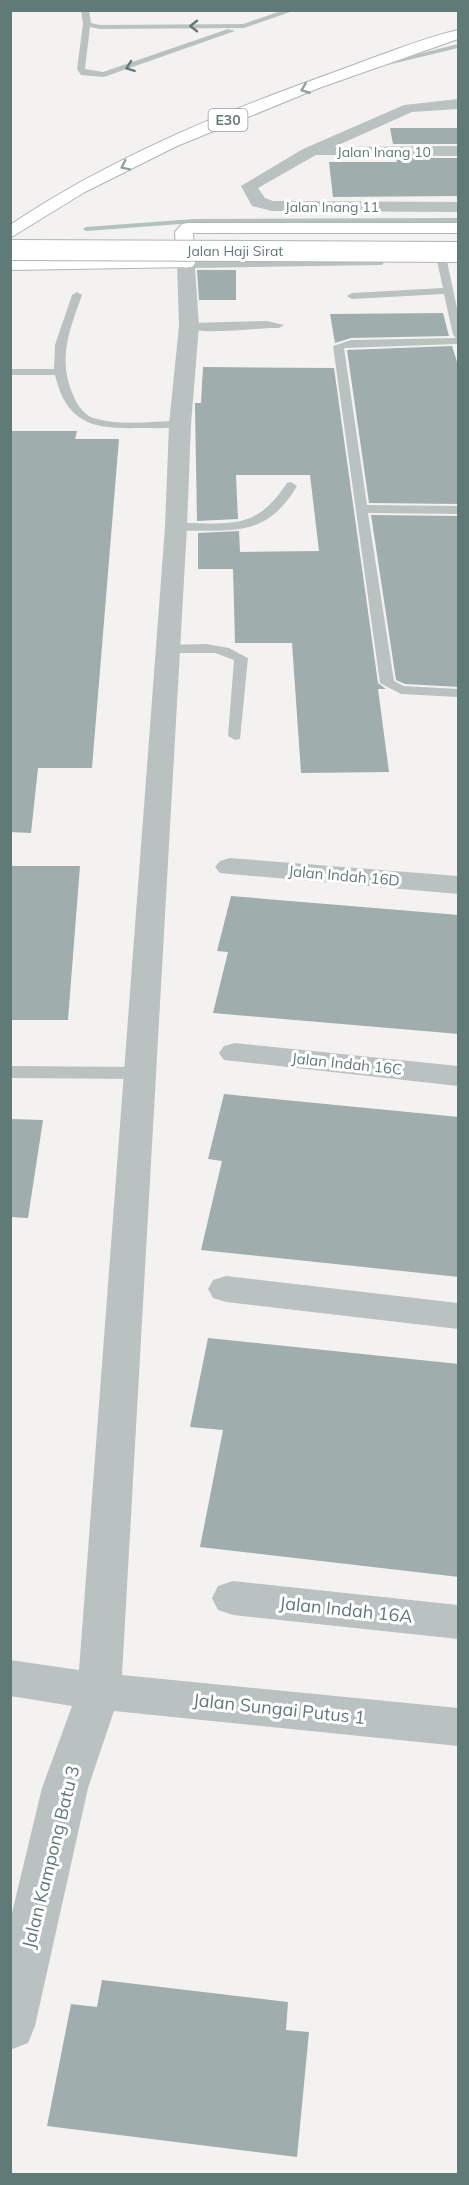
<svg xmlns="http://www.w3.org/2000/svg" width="469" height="2185" font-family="Mulish,sans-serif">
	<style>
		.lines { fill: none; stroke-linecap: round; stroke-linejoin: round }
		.stream { fill: #b2c3be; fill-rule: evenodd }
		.building { fill: #9faeac }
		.secondary-casing { stroke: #adb7b6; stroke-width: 2 }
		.highway-casing { stroke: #aeb5b4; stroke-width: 2 }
		.lane { fill: #bac2c1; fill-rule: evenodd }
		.street { fill: #bac2c1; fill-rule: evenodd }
		.secondary { fill: #fff; fill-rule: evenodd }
		.highway { fill: #fff; fill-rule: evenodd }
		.secondary-bridge-casing { stroke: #adb7b6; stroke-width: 22; stroke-linecap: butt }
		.secondary-bridge { stroke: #fff; stroke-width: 20 }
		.oneway { stroke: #607a77 }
		.oneway2 { stroke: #90a2a0 }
		.labels { text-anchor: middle; stroke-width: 6; stroke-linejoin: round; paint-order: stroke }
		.shield { fill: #fff; stroke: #90a2a0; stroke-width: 1.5 }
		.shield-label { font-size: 14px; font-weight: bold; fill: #607a77 }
		.far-street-label { font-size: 14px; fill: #607a77; stroke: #fff }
		.street-label { font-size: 15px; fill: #607a77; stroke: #fff }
		.near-street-label { font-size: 18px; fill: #607a77; stroke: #fff }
	</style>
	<rect width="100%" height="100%" fill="#f4f2f0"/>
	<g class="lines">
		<polygon class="stream" points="458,218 458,222 194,223 86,231 83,229 86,227 194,219"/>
	</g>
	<g class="building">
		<polygon points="390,128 459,128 459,144 393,144"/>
		<polygon points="396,158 459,158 459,196 333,197 329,162 397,162"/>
		<polygon points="197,270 236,270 236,300 199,300"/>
		<polygon points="443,313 449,336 351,338 335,343 330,314"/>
		<polygon points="452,346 459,368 459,504 369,503 347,350"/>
		<polygon points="203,367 334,368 378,683 386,689 378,689 389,772 301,773 292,643 235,643 233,569 198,569 198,533 239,531 240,552 319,551 310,475 236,475 238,519 197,521 195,408 195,403 201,403"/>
		<polygon points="10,431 77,431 75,439 119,439 92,768 38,768 31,833 10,832"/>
		<polygon points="371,515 459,516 459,687 405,684 396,680"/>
		<polygon points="10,866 80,866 68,1020 10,1020"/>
		<polygon points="231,896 459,915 459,1034 213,1013 228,952 217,951"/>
		<polygon points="224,1094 459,1117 459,1277 201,1250 222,1161 208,1159"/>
		<polygon points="10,1119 43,1120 28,1218 10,1217"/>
		<polygon points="208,1338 459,1364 459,1577 200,1547 223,1430 190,1427"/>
		<polygon points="102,1980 288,2002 286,2030 309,2032 297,2157 47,2126 71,2004 97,2007"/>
	</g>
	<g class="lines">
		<defs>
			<polygon id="secondary" points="188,223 458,223 458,233 193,233 195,263 186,268 177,263 175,232 182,224"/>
			<g id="highway">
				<path d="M458,30V39L319,88L177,146L85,192L10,238V225C110,158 220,113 332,73C374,58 416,40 458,30Z"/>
				<polygon points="186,258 192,259 195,263 192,267 10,270 10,259"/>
			</g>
		</defs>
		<use href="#secondary" class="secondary-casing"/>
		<use href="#highway" class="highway-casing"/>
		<g class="lane">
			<polygon points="81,10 89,10 91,23 100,25 243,24 284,10 296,10 244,28 100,29 90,27 85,69 103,72 228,29 235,31 104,77 81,75 77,69 83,24"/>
			<polygon points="458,44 458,48 367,70 363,68"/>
			<polygon points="442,258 447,261 458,313 458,344 344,348 367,505 458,506 458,514 368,513 394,681 404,686 458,689 458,697 401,694 380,683 333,346 351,340 456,338 453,335 444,294 352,299 347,296 352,293 443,288 437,261"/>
			<path d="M77,292L82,295C69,331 57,360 74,397C78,407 86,417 97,419C123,426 153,421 180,421L184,422V426C171,429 155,428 141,428C96,429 67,426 55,375H10V369H54L55,345L72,295Z"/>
			<path d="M267,321L284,325L279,328C258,327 198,337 184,326L189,323Z"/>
			<path d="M291,482L297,486C265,540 231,529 176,531L170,527L176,523C229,522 254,533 287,483Z"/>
			<polygon points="206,644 229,648 248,658 240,739 235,740 228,736 234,660 215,653 167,653 160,649 167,645"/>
			<polygon points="10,1066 139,1067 148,1073 139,1079 10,1078"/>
		</g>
		<g class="street">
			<polygon points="458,99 458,109 412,112 334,147 458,146 458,156 316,155 258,188 265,198 273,201 458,202 458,212 272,211 252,206 241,186 303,149 404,105"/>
			<polygon points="376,256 385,261 382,265 195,268 199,326 191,424 187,527 122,1675 458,1708 458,1746 114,1711 88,1788 35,2026 28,2043 10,2050 10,1921 42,1788 72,1706 10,1696 10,1660 79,1670 165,527 169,424 179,326 177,263 186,258"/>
			<polygon points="230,858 458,876 458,894 220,873 215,867 220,861"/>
			<polygon points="235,1043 458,1066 458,1086 224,1060 219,1053 224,1046"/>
			<polygon points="226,1276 458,1303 458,1329 226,1302 213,1298 208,1289 213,1280"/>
			<polygon points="233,1581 458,1605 458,1639 233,1615 218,1610 212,1598 218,1586"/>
		</g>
		<use href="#secondary" class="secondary"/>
		<use href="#highway" class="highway"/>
		<defs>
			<polyline id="secondary-bridge" points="10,250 458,252"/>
		</defs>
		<use href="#secondary-bridge" class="secondary-bridge-casing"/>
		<use href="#secondary-bridge" class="secondary-bridge"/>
	</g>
	<defs><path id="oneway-chevron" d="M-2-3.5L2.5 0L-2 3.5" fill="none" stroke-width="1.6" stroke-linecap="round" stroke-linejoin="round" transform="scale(1.5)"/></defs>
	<g class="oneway">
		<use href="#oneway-chevron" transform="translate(194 26) rotate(180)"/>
		<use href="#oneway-chevron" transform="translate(130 67) rotate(160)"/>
	</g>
	<g class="oneway2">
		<use href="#oneway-chevron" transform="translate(305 89) rotate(158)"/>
		<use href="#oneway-chevron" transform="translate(125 166) rotate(154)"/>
	</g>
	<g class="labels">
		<rect class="shield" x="208.5" y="109" width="39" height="22" rx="4.5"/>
		<g class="shield-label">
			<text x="228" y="125">E30</text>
		</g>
		<g class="far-street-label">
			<text x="384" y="157">Jalan Inang 10</text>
			<text x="332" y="212">Jalan Inang 11</text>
			<text x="235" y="256">Jalan Haji Sirat</text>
		</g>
		<g class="street-label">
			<text transform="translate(344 876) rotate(5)" y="5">Jalan Indah 16D</text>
			<text transform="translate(347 1064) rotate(6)" y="5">Jalan Indah 16C</text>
		</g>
		<g class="near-street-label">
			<text transform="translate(346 1610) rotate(6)" y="6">Jalan Indah 16A</text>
			<text transform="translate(279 1709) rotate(6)" y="6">Jalan Sungai Putus 1</text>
			<text transform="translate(51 1857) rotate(-76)" y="6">Jalan Kampong Batu 3</text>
		</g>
	</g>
	<rect width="469" height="2185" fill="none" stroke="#607a77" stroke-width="24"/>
</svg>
